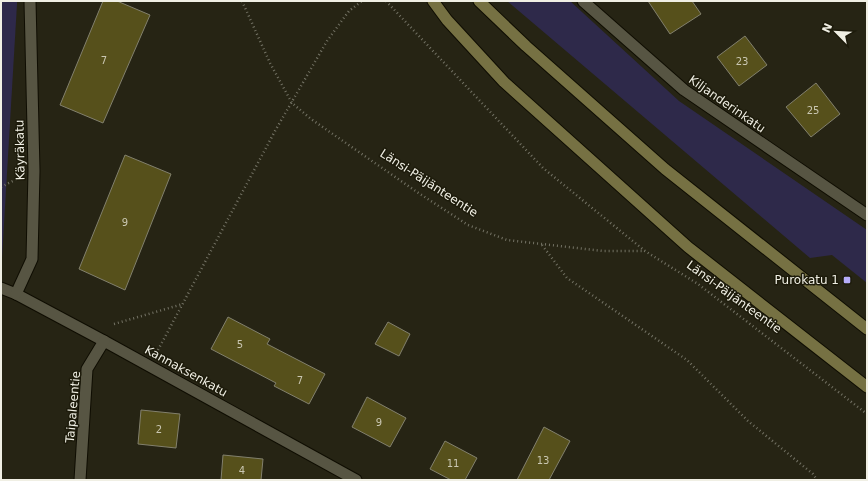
<svg xmlns="http://www.w3.org/2000/svg" width="868" height="481" font-family="'DejaVu Sans',sans-serif">
	<style>
		.green { fill: #2e294a }
		.building { fill: #56501b; stroke: #82806d }
		.lines { fill: none; stroke-linecap: round; stroke-linejoin: round }
		.minor-casing { stroke: #0f0d02; stroke-width: 13 }
		.secondary-casing { stroke: #0f0d02; stroke-width: 13 }
		.path { stroke: #747365; stroke-width: 2.5; stroke-dasharray: 1 3; stroke-linecap: butt }
		.minor { stroke: #575543; stroke-width: 11 }
		.secondary { stroke: #767143; stroke-width: 11 }
		.poi-dot { fill: #b5acf8; stroke: #1d1b0b; stroke-width: 1.5 }
		.labels { text-anchor: middle; stroke-width: 3; stroke-linejoin: round; paint-order: stroke }
		.number-label { font-size: 10px; fill: #cac7b2 }
		.street-label { font-size: 12px; fill: #f0efe4; stroke: #1d1b0b }
		.poi-label { font-size: 12px; fill: #f0efe4; stroke: #1d1b0b; text-anchor: end }
	</style>
	<rect width="100%" height="100%" fill="#262414"/>
	<g class="green">
		<polygon points="1,1 17,1 17,4 2,258"/>
		<polygon points="507,1 570,1 679,101 867,230 867,283 832,255 810,258"/>
	</g>
	<g class="building">
		<polygon points="103,1 117,1 150,15 103,123 60,105"/>
		<polygon points="648,1 692,1 701,14 670,34"/>
		<polygon points="745,36 767,65 739,86 717,57"/>
		<polygon points="816,83 840,114 811,137 786,107"/>
		<polygon points="125,155 171,174 125,290 79,269"/>
		<polygon points="228,317 270,339 267,344 325,374 309,404 274,386 276,383 211,349"/>
		<polygon points="388,322 410,334 399,356 375,344"/>
		<polygon points="367,397 406,418 390,447 352,427"/>
		<polygon points="141,410 180,414 176,448 138,444"/>
		<polygon points="544,427 570,441 549,480 517,480"/>
		<polygon points="445,441 477,458 465,480 451,480 430,469"/>
		<polygon points="223,455 263,459 261,480 221,480"/>
	</g>
	<g class="lines">
		<defs>
			<g id="minor">
				<polyline points="583,1 684,90 867,215"/>
				<polyline points="1,288 16,294 104,341 356,480"/>
				<polyline points="16,294 32,259 34,171 30,1"/>
				<polyline points="80,480 87,369 104,341"/>
			</g>
			<g id="secondary">
				<polyline points="433,1 447,20 504,82 688,247 867,387"/>
				<polyline points="479,1 526,46 665,169 867,329"/>
			</g>
		</defs>
		<use href="#minor" class="minor-casing"/>
		<use href="#secondary" class="secondary-casing"/>
		<g class="path">
			<polyline points="242,1 270,63 292,103 311,119 417,192 468,225 507,240 603,251 645,251"/>
			<polyline points="386,1 543,168 645,251 698,284 867,414"/>
			<polyline points="1,187 17,179"/>
			<polyline points="542,245 567,278 687,360 748,421 813,474 817,480"/>
			<polyline points="114,324 183,304"/>
			<polyline points="158,350 275,131 327,41 349,11 362,1"/>
		</g>
		<use href="#minor" class="minor"/>
		<use href="#secondary" class="secondary"/>
	</g>
	<rect class="poi-dot" x="843" y="276" width="8" height="8" rx="2"/>
	<g class="labels">
		<g class="number-label">
			<text x="104" y="64">7</text>
			<text x="742" y="65">23</text>
			<text x="813" y="114">25</text>
			<text x="125" y="226">9</text>
			<text x="240" y="348">5</text>
			<text x="300" y="384">7</text>
			<text x="379" y="426">9</text>
			<text x="159" y="433">2</text>
			<text x="543" y="464">13</text>
			<text x="453" y="467">11</text>
			<text x="242" y="474">4</text>
		</g>
		<g class="street-label">
			<text transform="translate(727 104) rotate(35)" y="4">Kiljanderinkatu</text>
			<text transform="translate(20 150) rotate(-91)" y="4">Käyräkatu</text>
			<text transform="translate(429 183) rotate(33)" y="4">Länsi-Päijänteentie</text>
			<text transform="translate(734 297) rotate(36)" y="4">Länsi-Päijänteentie</text>
			<text transform="translate(186 371) rotate(29)" y="4">Kannaksenkatu</text>
			<text transform="translate(73 407) rotate(-85)" y="4">Taipaleentie</text>
		</g>
		<g class="poi-label">
			<text x="839" y="284">Purokatu 1</text>
		</g>
	</g>
	<rect width="868" height="481" fill="none" stroke="#f0efe4" stroke-width="4"/>
	<g transform="translate(836 32) rotate(294)" stroke="#1d1b0b" stroke-width="3" paint-order="stroke">
	<path d="M0-3L7 15L0 10L-7 15Z" fill="#f0efe4"/>
	<text y="-6" font-size="11" font-weight="bold" text-anchor="middle" fill="#f0efe4">N</text>
	</g>
</svg>
